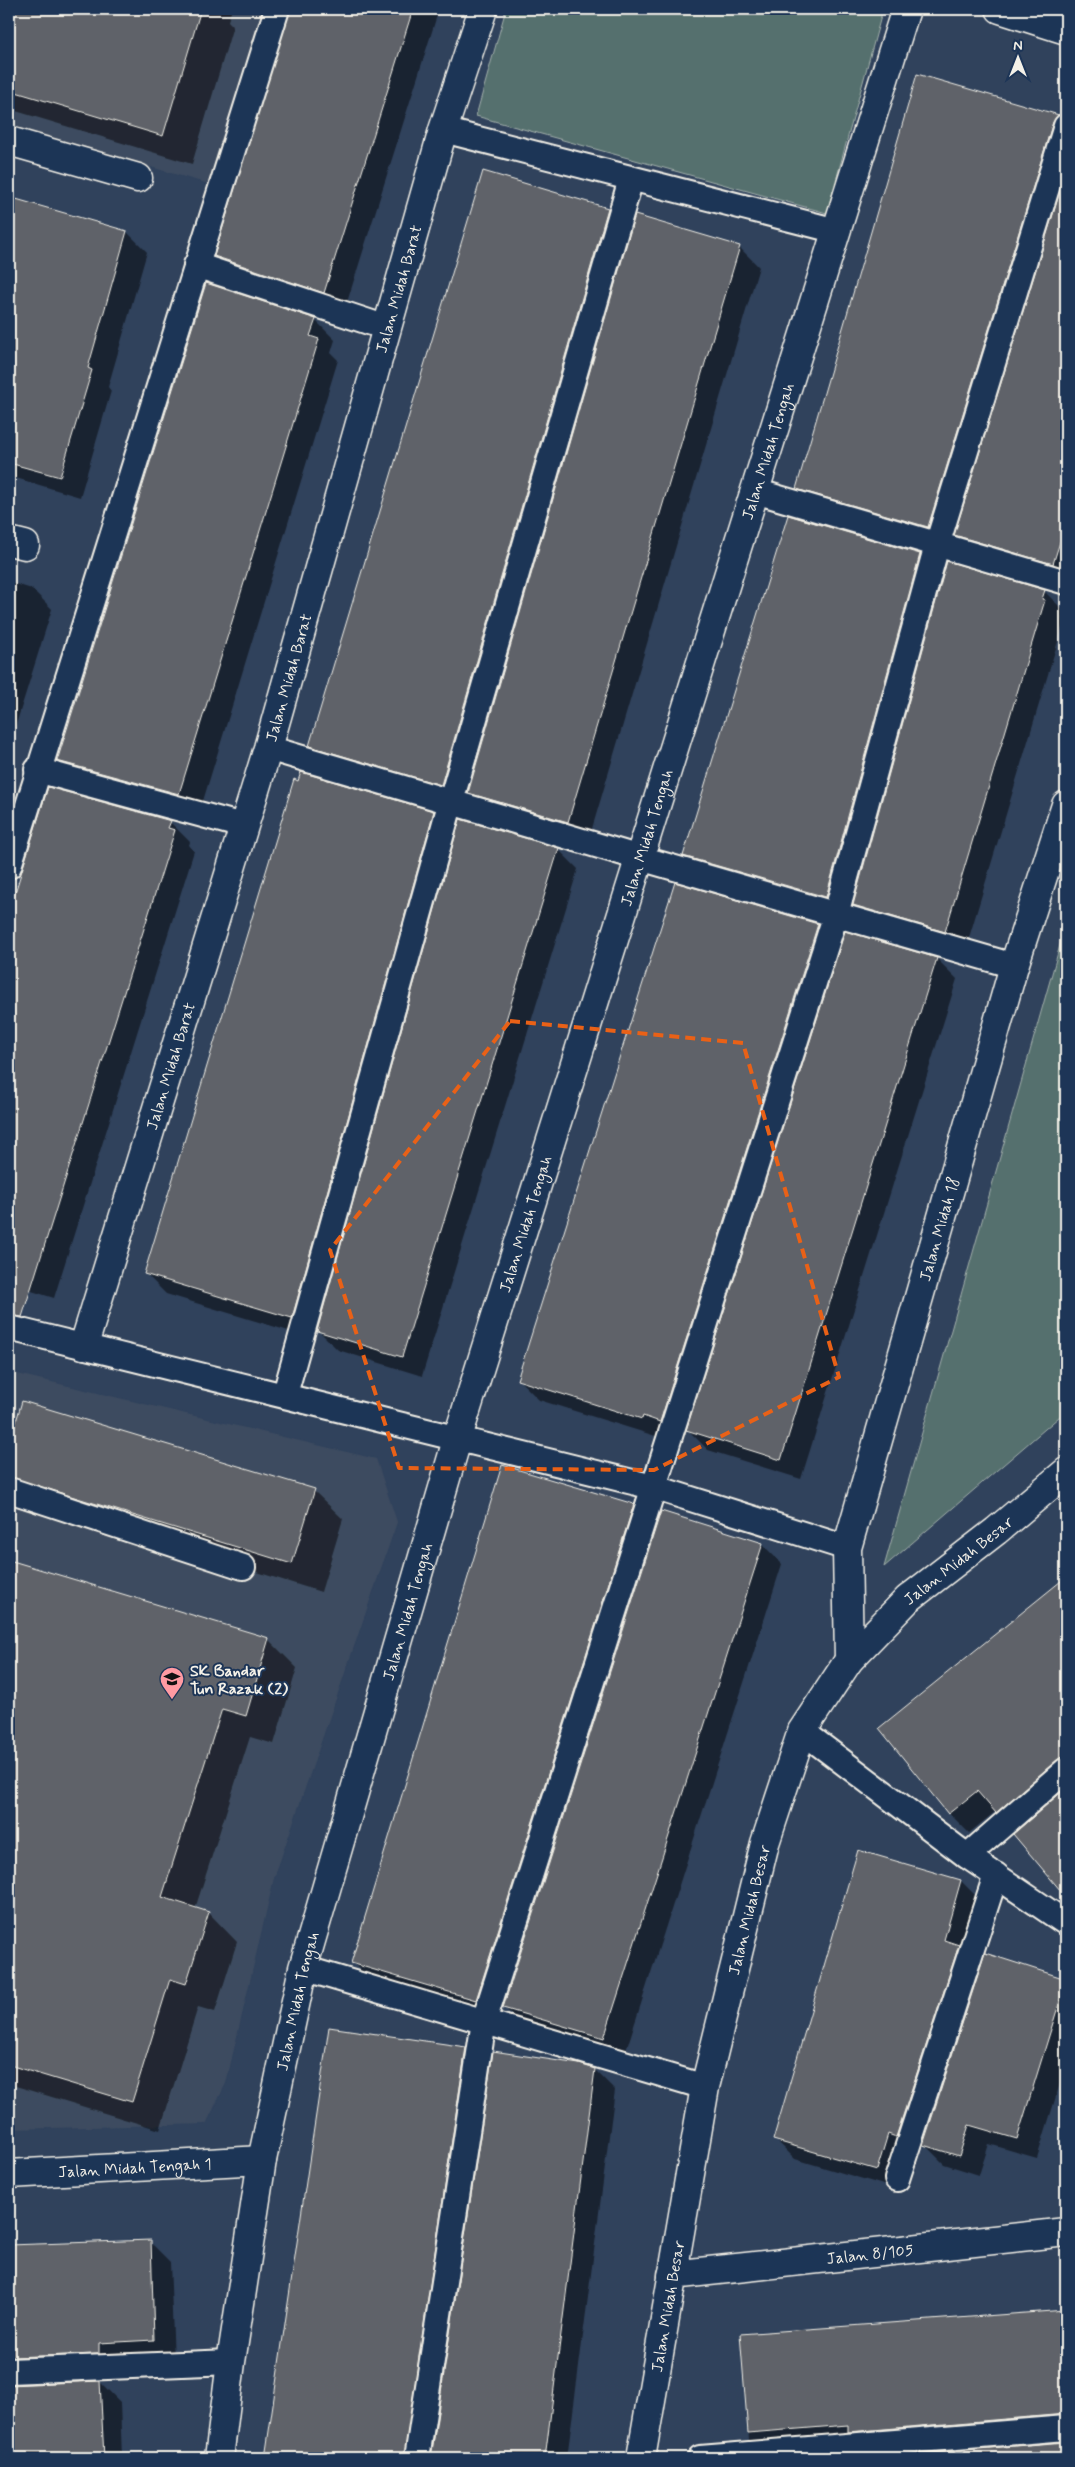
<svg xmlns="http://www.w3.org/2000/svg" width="1075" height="2467" font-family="Mynerve,sans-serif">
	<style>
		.built { fill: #3e4c60 }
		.green { fill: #54706e; stroke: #a4b0ab }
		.shadow { fill: #0007 }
		.building { fill: #5e6269; stroke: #f4f1e8 }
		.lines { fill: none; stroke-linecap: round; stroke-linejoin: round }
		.service-casing { stroke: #f4f1e8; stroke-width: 28 }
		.minor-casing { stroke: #f4f1e8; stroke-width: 31 }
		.tertiary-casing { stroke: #f4f1e8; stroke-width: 31 }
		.service { stroke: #1d3557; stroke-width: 24 }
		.minor { stroke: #1d3557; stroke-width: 28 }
		.tertiary { stroke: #1d3557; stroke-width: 28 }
		.marked { fill: none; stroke: #e96117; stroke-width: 4; stroke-dasharray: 10 6; stroke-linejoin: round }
		.labels { text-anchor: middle; stroke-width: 4; stroke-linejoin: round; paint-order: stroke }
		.street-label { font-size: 16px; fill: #f4f1e8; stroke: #1d3557 }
		.poi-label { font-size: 16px; font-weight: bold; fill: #f4f1e8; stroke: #1d3557; text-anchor: start }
	</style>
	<rect width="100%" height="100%" fill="#30425c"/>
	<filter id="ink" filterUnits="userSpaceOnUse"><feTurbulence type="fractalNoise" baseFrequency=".02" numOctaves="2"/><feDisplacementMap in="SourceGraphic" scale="10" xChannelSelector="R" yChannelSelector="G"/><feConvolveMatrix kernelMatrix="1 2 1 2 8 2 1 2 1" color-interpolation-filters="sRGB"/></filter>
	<g filter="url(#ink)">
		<g class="built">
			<polygon points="9,9 267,9 212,185 9,125"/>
			<polygon points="9,1372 376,1459 397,1522 274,1878 226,2083 206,2124 9,2129"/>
		</g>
		<g class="green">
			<polygon points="506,9 883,9 827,213 476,116"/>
			<polygon points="1066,924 1066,1411 884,1567"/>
		</g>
		<g class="shadow">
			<polygon points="9,9 232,9 228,21 233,26 192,164 9,109"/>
			<polygon points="292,9 439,9 344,312 235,276 215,256"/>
			<polygon points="1053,122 1066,135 948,547 817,508 797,488"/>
			<polygon points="1066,175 1066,581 976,555 956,535"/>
			<polygon points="9,198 127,232 147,252 108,387 111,391 80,497 9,476"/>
			<polygon points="608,210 628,230 461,804 331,766 311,745"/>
			<polygon points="739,247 759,267 588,842 489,812 469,792"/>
			<polygon points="315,320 335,340 331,353 338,360 199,814 78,781 58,761"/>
			<polygon points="920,555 940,575 846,917 704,876 684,856"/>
			<polygon points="9,582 32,589 52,609 9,747"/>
			<polygon points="1044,591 1064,611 1062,619 1064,621 965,951 874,925 854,905"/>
			<polygon points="49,789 170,822 190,842 189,845 194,851 54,1298 9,1284 9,918"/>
			<polygon points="433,812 453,833 312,1338 166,1294 146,1274"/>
			<polygon points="558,849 578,869 422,1376 338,1350 318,1330"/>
			<polygon points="676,884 818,925 838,945 662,1438 539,1400 519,1380"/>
			<polygon points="846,933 937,959 957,979 801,1479 708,1450 688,1430"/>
			<polygon points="23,1403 314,1491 343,1519 321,1592 43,1505 9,1483 9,1450"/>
			<polygon points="633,1505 653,1525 496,2019 373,1983 353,1963"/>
			<polygon points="762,1544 782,1564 624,2057 524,2027 504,2007"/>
			<polygon points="9,1562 268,1639 297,1668 274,1744 250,1737 195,1909 209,1913 237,1942 215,2012 198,2007 160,2130 9,2084"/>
			<polygon points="1066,1579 1066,1895 1015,1834 1017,1832 996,1811 969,1833 949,1813 880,1729"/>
			<polygon points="859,1851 961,1881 981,1901 897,2189 795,2159 775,2139"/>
			<polygon points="986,1955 1066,1980 1066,2064 1037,2158 989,2144 979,2175 944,2164 924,2144"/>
			<polygon points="330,2028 465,2048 486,2069 426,2458 267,2458"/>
			<polygon points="494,2053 595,2070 615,2090 567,2458 432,2458"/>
			<polygon points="150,2242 170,2262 174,2360 28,2377 14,2386 100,2382 120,2402 122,2458 9,2458 9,2247"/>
			<polygon points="1066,2312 1066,2435 768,2458 749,2440 742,2335"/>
			<polygon points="1066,2443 1066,2458 881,2458"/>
		</g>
		<g class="building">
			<polygon points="9,9 201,9 163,136 9,90"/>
			<polygon points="290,9 413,9 324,293 214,256"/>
			<polygon points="917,74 1059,115 1053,122 928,527 796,489"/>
			<polygon points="483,171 608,208 441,785 309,746"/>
			<polygon points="1066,172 1066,523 1053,564 954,535"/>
			<polygon points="9,197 127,231 88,368 92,370 60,477 9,463"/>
			<polygon points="635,215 740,246 568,822 468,793"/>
			<polygon points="206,283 316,319 310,336 319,339 179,794 57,761"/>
			<polygon points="788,515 920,554 826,897 683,856"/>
			<polygon points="947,561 1045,590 1042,599 1045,600 945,932 853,905"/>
			<polygon points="301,772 434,811 292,1318 144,1274 294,779 298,781"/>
			<polygon points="48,787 171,821 168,828 175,830 22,1317 9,1315 9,912"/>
			<polygon points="460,819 559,848 402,1357 317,1331"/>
			<polygon points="675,882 818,924 660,1422 643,1416 642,1419 517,1380"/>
			<polygon points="845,931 937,958 781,1460 686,1430"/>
			<polygon points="22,1401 315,1489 292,1564 9,1477 9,1446"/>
			<polygon points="502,1465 634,1504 476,2000 351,1963"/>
			<polygon points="661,1511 763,1543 604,2038 503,2008"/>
			<polygon points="9,1560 269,1638 246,1716 222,1709 162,1897 209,1912 186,1984 170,1979 132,2102 9,2065"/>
			<polygon points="1066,1577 1066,1757 1057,1760 996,1813 977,1791 948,1814 879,1728"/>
			<polygon points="1066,1788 1066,1897 1013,1834"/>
			<polygon points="858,1850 961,1880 944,1940 959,1945 896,2137 888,2134 877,2170 773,2140"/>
			<polygon points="985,1953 1066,1979 1066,1981 1017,2139 969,2125 959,2156 923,2145"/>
			<polygon points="329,2027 466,2047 404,2458 265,2458"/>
			<polygon points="493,2051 579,2064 595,2069 545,2458 431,2458"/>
			<polygon points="151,2240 154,2340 99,2343 99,2354 9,2357 9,2245"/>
			<polygon points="1066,2310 1066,2414 848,2432 848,2425 748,2433 740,2334"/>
			<polygon points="100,2381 104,2458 9,2458 9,2385"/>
			<polygon points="1066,2442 1066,2458 865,2458"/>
		</g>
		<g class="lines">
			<defs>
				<g id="service">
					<polyline points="443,130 837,231"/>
					<polyline points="196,265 387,328"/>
					<polyline points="755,491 1066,582"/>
					<polyline points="268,748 640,858 1014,966"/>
					<polyline points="37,770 243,826"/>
					<polyline points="9,866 277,9"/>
					<polyline points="9,1328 653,1487 847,1548"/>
					<polyline points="285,1394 451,801 631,179"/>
					<polyline points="9,1490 243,1567"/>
					<polyline points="802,1731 967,1856 1066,1923"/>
					<polyline points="967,1856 1066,1770"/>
					<polyline points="303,1968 705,2087"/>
					<polyline points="897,2179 996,1875"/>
					<polyline points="9,2371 231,2362"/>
					<polyline points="417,2458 484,2021 836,914 937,545 1066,126"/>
					<polyline points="700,2458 1066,2428"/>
				</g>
				<g id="minor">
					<polyline points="1000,9 1066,30"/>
					<polyline points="9,141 138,178"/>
					<polyline points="9,541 25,545"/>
					<path id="s1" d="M84,1345L268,748L443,130L483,9"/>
					<path id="s2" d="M849,1660L847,1548L1014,966L1066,805"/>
					<path id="s3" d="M9,2174L262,2160"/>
					<path id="s4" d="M672,2275L1066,2232"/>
					<path id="s5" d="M219,2458L231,2362L262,2160L303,1968L457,1440L906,9"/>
				</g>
				<g id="tertiary">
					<path id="s6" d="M641,2458L705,2087L765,1843L802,1731L849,1660L908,1599L996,1531L1066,1472"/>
				</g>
			</defs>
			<use href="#service" class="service-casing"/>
			<use href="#minor" class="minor-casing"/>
			<use href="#tertiary" class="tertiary-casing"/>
			<use href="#service" class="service"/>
			<use href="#minor" class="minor"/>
			<use href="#tertiary" class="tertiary"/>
		</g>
	</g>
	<path class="marked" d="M510,1021L743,1043L839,1377L654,1470L399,1468L330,1250Z"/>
	<defs>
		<symbol id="school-pin" viewBox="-11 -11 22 30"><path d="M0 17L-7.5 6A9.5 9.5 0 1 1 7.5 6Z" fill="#ff9aa2" stroke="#1d3557"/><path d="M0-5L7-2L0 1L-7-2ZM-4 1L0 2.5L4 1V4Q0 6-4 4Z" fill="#111"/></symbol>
	</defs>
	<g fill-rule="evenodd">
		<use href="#school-pin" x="158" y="1665" width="28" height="38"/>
	</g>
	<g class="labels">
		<g class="street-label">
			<text dy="6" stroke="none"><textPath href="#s1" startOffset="1102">Jalan Midah Barat</textPath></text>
			<text dy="6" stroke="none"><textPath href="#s5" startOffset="2084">Jalan Midah Tengah</textPath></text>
			<text dy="6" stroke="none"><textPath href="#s1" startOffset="698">Jalan Midah Barat</textPath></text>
			<text dy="6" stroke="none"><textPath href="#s5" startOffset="1679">Jalan Midah Tengah</textPath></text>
			<text dy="6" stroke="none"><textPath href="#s1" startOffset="292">Jalan Midah Barat</textPath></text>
			<text dy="6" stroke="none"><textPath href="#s5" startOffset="1274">Jalan Midah Tengah</textPath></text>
			<text dy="6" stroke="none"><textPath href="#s2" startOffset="444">Jalan Midah 18</textPath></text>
			<text dy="6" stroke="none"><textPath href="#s6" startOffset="979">Jalan Midah Besar</textPath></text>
			<text dy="6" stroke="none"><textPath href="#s5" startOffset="869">Jalan Midah Tengah</textPath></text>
			<text dy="6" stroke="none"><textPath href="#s6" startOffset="559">Jalan Midah Besar</textPath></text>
			<text dy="6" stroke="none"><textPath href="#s5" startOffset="464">Jalan Midah Tengah</textPath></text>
			<text dy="6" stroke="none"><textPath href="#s3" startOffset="126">Jalan Midah Tengah 1</textPath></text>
			<text dy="6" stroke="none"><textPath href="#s4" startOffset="199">Jalan 8/105</textPath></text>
			<text dy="6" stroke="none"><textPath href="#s6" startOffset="154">Jalan Midah Besar</textPath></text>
		</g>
		<g class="poi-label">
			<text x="190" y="1676">SK Bandar<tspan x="190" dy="18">Tun Razak (2)</tspan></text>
		</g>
	</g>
	<rect width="1075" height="2467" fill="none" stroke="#1d3557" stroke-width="30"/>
	<rect x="15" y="15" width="1045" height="2437" fill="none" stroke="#f4f1e8" stroke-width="2" filter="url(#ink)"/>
	<g transform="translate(1018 58)" stroke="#1d3557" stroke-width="4" paint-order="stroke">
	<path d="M0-4L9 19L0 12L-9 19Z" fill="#f4f1e8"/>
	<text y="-8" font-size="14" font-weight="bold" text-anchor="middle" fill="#f4f1e8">N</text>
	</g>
</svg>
